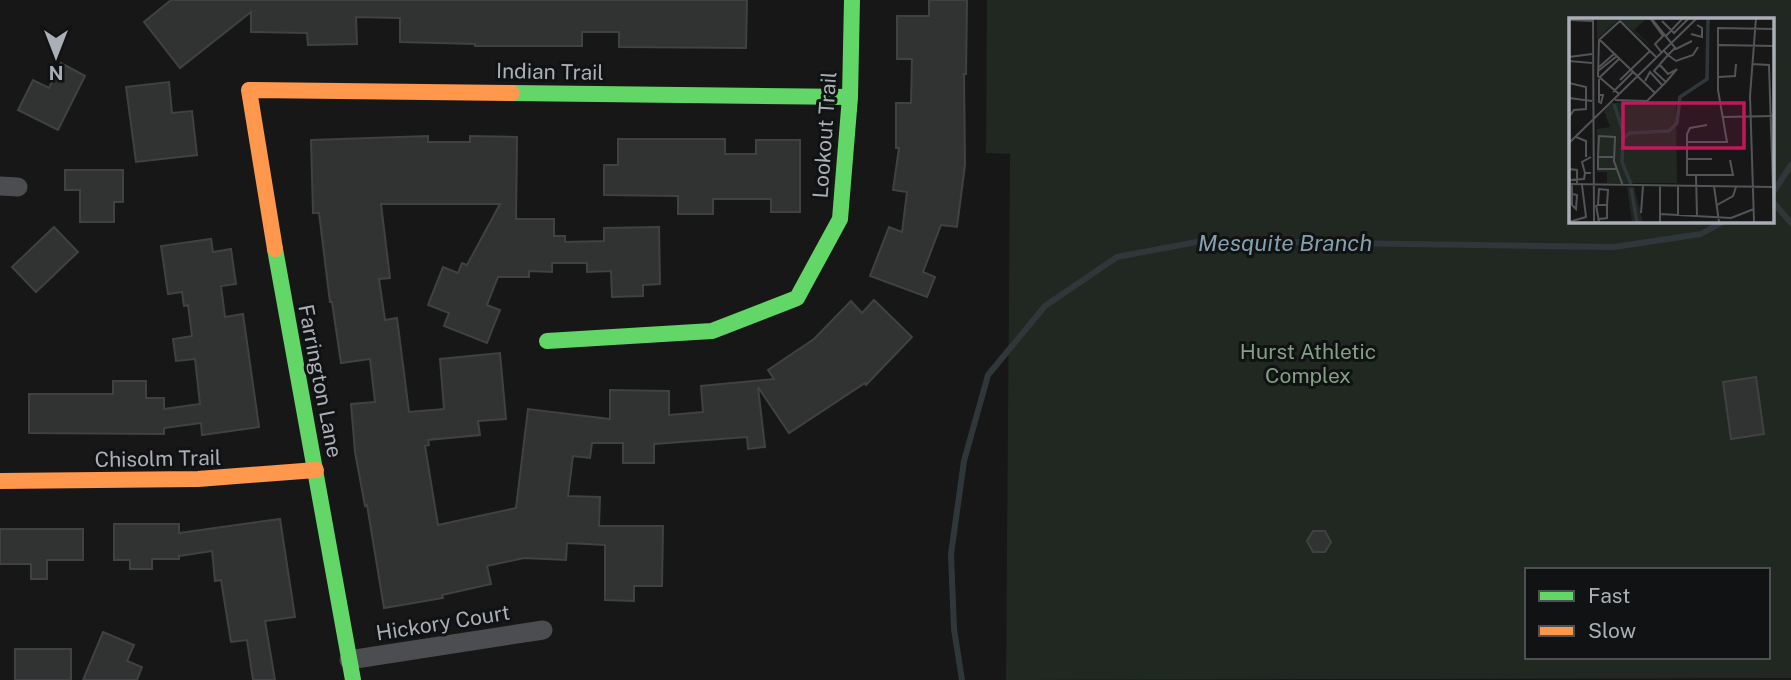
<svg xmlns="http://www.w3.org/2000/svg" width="1791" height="680" font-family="'Public Sans',sans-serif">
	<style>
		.green { fill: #212721; fill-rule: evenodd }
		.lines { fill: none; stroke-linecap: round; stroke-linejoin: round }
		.stream { stroke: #30373b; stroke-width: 6 }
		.building { fill: #313232; stroke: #404143; stroke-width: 2 }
		.street { stroke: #4c4d50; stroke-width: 19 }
		.fast { stroke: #63d668; stroke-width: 16 }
		.slow { stroke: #ff974d; stroke-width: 16 }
		.labels { text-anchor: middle; stroke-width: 6; stroke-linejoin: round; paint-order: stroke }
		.street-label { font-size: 21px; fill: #aaafb6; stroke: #111213 }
		.park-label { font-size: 21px; fill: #859f84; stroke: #111213 }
		.water-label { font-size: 23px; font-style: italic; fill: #869fad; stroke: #111213 }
		.inset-river { fill: none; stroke: #30373b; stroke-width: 3.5 }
		.inset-road { fill: none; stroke: #525457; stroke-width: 2 }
		.view { fill: #c2185b; fill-opacity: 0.15; stroke: #c2185b; stroke-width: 3.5 }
		.inset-edge { fill: none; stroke: #aaafb6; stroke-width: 3.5 }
	</style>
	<rect width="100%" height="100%" fill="#171717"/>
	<path class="green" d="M987,0H1791V678L1006,680L1010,154L986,153ZM1570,19H1772V220H1570ZM1527,570H1768V657H1527Z"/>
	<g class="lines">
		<g class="stream">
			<polyline points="1772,194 1791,165"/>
			<polyline points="1772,201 1791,223"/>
			<polyline points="962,680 954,629 951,554 964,461 988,375 1045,306 1117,257 1202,241 1614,247 1701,234 1726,220"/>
		</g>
	</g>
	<g class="building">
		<polygon points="171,0 747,0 746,48 619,47 619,32 582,32 582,46 475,46 475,44 400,42 400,18 356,17 357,44 308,45 307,33 251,32 251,12 180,68 144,22"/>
		<polygon points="929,0 967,0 966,74 964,74 965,165 957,227 941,225 923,272 935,277 927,297 870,276 889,227 902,232 907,192 893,190 899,148 896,148 896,103 911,103 912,59 897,59 897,16 929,16"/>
		<polygon points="61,63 85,76 58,130 18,110 33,80 49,88"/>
		<polygon points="169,82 172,113 192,111 197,155 136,162 126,87"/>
		<polygon points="428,136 428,142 470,142 470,136 517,137 516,219 554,219 554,236 565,236 565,242 604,241 604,228 659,227 660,284 643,285 643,296 612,297 611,271 587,272 587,263 552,263 552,272 529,271 529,277 498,277 487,305 500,310 487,343 444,326 449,313 428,305 443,267 458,273 462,263 467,265 500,204 381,204 390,278 379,279 385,320 397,318 409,412 444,409 440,359 500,353 506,419 478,421 480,435 428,440 429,445 425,446 438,525 516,508 528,409 610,419 610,390 669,391 669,415 703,412 701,386 774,379 768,370 814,339 851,301 862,313 874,300 912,337 866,385 865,383 789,433 758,387 765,447 748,449 747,437 654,444 654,463 623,463 623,443 592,443 590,458 573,456 568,496 600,497 599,526 663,526 662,586 634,586 634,601 605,600 605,545 567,543 566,560 524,558 487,566 491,584 442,595 443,598 384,608 367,505 365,506 355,452 351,404 375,402 370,359 341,363 332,302 330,302 319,213 313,213 311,140"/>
		<polygon points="618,139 725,139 725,154 756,154 756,140 800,140 800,212 771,212 771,199 713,199 713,214 678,214 678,196 604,195 604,165 618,165"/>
		<polygon points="65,170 123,170 123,202 114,202 114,222 80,222 80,190 65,190"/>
		<polygon points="54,227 78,252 36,292 12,267"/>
		<polygon points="211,239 213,252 231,249 236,284 221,286 225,317 243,314 259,427 202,435 201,423 164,428 164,434 29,433 29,394 113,394 113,381 146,381 146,398 164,398 164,409 200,404 195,359 176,361 173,339 192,336 188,305 184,306 182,292 168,294 161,246"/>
		<polygon points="1756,377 1764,434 1731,439 1723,382"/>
		<polygon points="280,519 295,617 265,621 275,680 253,680 247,640 231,642 221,580 215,581 212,551 179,556 179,559 152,559 152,569 130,569 130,560 114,560 114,524 179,524 179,533"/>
		<polygon points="0,529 83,529 83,560 47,560 47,579 31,579 31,564 0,564"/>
		<polygon points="1313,531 1325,531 1331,542 1325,552 1313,552 1307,541"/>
		<polygon points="103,632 134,645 127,661 142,667 137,680 83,680"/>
		<rect x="15" y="649" width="56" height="31"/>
	</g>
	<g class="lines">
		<g class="street">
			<polyline points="0,186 18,187"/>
			<polyline points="349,660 543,630"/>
		</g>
		<g class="fast">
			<polyline points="512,93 850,97"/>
			<polyline points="275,249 353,680"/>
			<polyline points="547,341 712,331 797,298 840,219 850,97 852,0"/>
		</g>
		<g class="slow">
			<polyline points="275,249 249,90 512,93"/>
			<polyline points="0,481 198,479 316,470"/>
		</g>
	</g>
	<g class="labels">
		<g class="street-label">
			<text transform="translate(550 72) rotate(1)" y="7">Indian Trail</text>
			<text transform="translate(825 135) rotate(-86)" y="7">Lookout Trail</text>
			<text transform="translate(320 381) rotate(79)" y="7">Farrington Lane</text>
			<text transform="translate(158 459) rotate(-1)" y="7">Chisolm Trail</text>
			<text transform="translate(443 623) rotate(-9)" y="7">Hickory Court</text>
		</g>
		<g class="park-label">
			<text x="1308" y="359">Hurst Athletic<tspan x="1308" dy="24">Complex</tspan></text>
		</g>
		<g class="water-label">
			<text x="1285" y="251">Mesquite Branch</text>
		</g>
	</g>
	<g transform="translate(1569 18)">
		<rect width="205" height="205" fill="#171717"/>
		<path d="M28,0H78L65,12L87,33L50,1L28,21ZM107,84L108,165H38V154H28V111L41,109L35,93L43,85ZM58,169H65L74,204H31H63Z" fill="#212721"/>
		<path class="inset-river" d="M45,86L55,116M62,166L53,144L54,120L61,115L100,113L108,105L111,79L138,61L139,0M62,170L68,204"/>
		<path class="inset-road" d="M24,0L25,204M81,0L94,18M82,0L107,31L123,23M0,2L24,3M93,3L105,15L120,0M122,16L133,19V10L128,7M97,18L114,0M31,22L86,75M150,27L205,28M106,30L99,37L107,43L124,37L129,29M93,35L86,26L96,16M0,39L23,36M0,43L23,45M183,46L200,47L205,203M91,47L99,56L108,51L97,64M29,50L46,35M29,53L48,38M150,59L166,58L167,46M30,60L51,40M51,62L81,33M76,63L81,54L94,68M0,65L17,69V91L5,92L0,99M44,74L64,54M50,76L29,58L30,22L51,3L88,40M30,77H34L32,85L30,84V61M0,80L23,83M46,82L78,83L97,64L85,53L99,37L95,33M154,99L205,98M138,107L121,110L118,116V157H164L161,142M7,119L17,123V139M118,124H158L149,72V10L205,11M0,125L128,0M22,139L13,144L16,155H22M29,139V151H47M44,139H29L30,118L46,119L45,143L54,168M117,141H143M0,151L8,152V165M127,158L128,198M0,162L15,161L16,155M0,166L205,169M3,166V187L7,191L8,177L3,176M91,168V204M109,168V197M145,168L150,204M148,187L164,178L167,169M72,195L74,168M91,196L162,200L185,191M30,201L38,200V187H29L30,171L39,172L38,187M0,204L17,199L13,167M25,204H30L27,187M185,204L181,78L187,0"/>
		<path class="view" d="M54,85H175V130H54Z"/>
		<rect width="205" height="205" class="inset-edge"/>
	</g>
	<rect x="1525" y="568" width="245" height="91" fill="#111213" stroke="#4e5154" stroke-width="2"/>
	<rect x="1539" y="591" width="35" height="10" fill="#63d668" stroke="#4e5154" stroke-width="2"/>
	<text x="1588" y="603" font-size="21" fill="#aaafb6">Fast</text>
	<rect x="1539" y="626" width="35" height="10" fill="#ff974d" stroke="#4e5154" stroke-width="2"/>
	<text x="1588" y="638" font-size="21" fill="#aaafb6">Slow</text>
	<g transform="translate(56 56) rotate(180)" stroke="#111213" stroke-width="5" paint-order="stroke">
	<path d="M0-5L12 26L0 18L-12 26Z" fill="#aaafb6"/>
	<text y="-10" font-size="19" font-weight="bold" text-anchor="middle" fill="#aaafb6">N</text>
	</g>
</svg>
